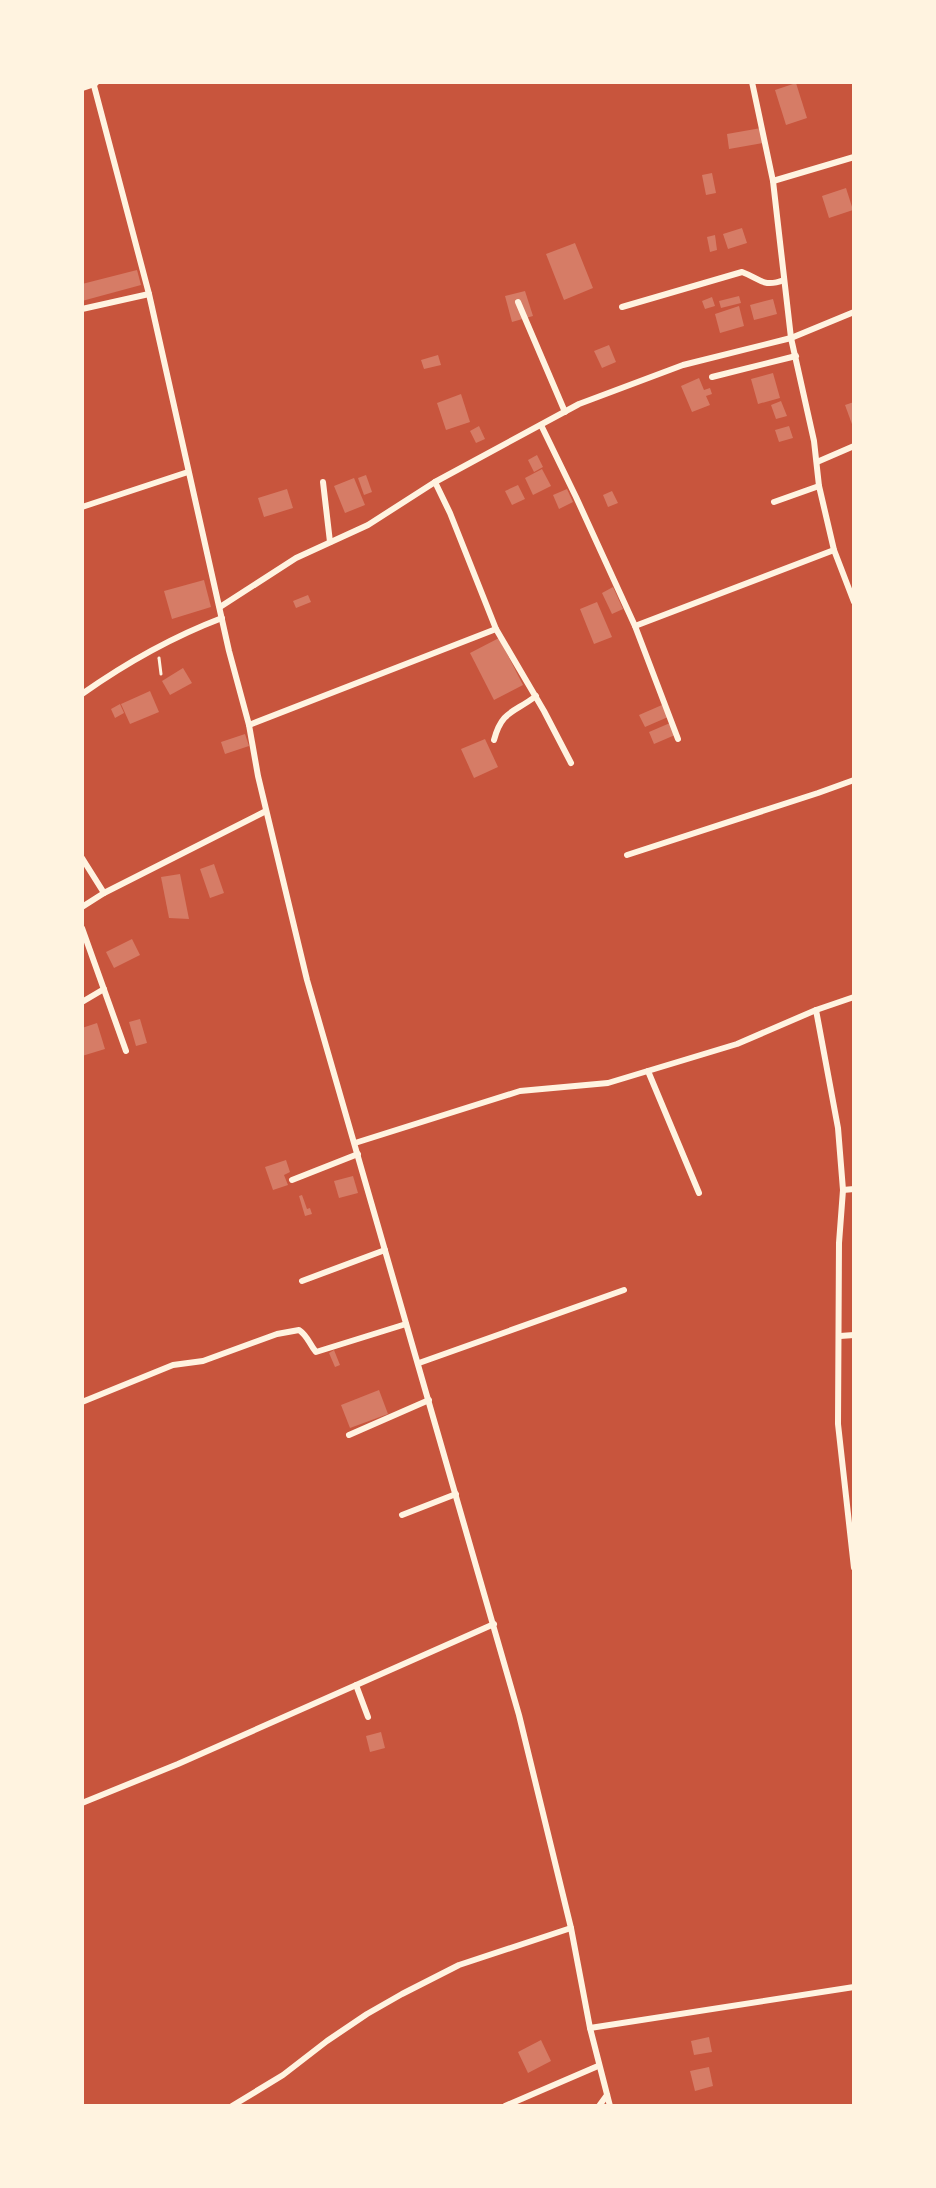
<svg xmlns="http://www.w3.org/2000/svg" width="936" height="2188" font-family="Lato,sans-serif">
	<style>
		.building { fill: #d67c66 }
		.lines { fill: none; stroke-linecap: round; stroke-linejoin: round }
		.path { stroke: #fff3e0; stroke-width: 3 }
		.minor { stroke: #fff3e0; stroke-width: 6 }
		.tertiary { stroke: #fff3e0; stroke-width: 10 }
	</style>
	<rect width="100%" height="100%" fill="#c8553d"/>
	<g class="building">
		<polygon points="796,83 807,118 786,125 775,90"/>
		<polygon points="761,128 763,143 729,149 727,134"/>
		<polygon points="712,173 716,193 706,195 702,175"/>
		<polygon points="846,188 853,210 829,218 822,196"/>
		<polygon points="742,228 747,243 728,249 723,234"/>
		<polygon points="715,235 717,250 710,252 707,237"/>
		<polygon points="575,243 593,288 564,300 546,254"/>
		<polygon points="137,270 141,285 82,301 82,284"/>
		<polygon points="525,291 533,316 512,322 505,296"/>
		<polygon points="739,296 741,303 721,308 719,301"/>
		<polygon points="712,297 715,306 705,309 702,301"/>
		<polygon points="773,299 777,314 754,320 750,305"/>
		<polygon points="739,306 744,326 720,333 715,314"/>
		<polygon points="609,345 616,362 602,368 594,351"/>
		<polygon points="438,355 441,365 424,369 421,360"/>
		<polygon points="773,373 780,398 758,404 751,379"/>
		<polygon points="699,378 704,390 710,388 712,394 706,396 710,405 692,412 681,386"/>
		<polygon points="461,394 470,422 446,430 437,403"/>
		<polygon points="781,401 787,416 776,419 771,405"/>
		<polygon points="854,402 854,427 853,427 845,405"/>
		<polygon points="479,426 485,439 476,443 470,431"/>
		<polygon points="789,426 793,438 779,442 775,430"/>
		<polygon points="537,455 543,467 534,472 528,460"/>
		<polygon points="542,469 551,486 533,495 525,478"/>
		<polygon points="366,475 372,492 364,495 358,478"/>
		<polygon points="354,478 365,505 345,513 334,486"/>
		<polygon points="518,485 525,499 512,505 505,491"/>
		<polygon points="287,489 293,508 264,517 258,498"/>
		<polygon points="567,489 573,502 559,509 553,495"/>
		<polygon points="612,491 618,503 608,507 603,495"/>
		<polygon points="204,580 211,607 172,619 164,591"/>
		<polygon points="613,587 623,609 612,614 602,593"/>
		<polygon points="308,595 311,602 296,608 293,601"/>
		<polygon points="597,602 612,637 594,644 580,609"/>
		<polygon points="499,638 523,685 494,700 470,653"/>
		<polygon points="183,668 192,683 170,695 162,681"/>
		<polygon points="150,691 159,712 130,724 121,704"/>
		<polygon points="120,704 124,713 115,718 111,709"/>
		<polygon points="662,705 668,717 645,727 639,715"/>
		<polygon points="670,723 675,735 654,744 649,732"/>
		<polygon points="245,734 249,746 225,754 221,742"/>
		<polygon points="485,739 498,767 474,778 461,749"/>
		<polygon points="214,864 224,893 210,898 200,869"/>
		<polygon points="180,874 189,919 169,918 161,877"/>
		<polygon points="132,939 140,955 114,968 106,952"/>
		<polygon points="140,1019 147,1043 136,1046 129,1022"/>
		<polygon points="97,1023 105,1049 82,1056 82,1028"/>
		<polygon points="286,1160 290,1172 284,1175 288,1185 273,1190 265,1167"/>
		<polygon points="353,1176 358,1193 339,1198 334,1181"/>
		<polygon points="302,1195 307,1209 310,1208 312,1214 305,1216 299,1196"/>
		<polygon points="334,1350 340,1365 335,1367 329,1353"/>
		<polygon points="379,1390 388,1414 350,1428 341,1405"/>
		<polygon points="381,1732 385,1748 370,1752 366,1736"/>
		<polygon points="709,2037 712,2052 694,2055 691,2041"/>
		<polygon points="541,2040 551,2061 528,2073 518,2052"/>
		<polygon points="709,2067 713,2086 695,2091 690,2071"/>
	</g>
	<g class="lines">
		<polyline class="path" points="159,658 161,674"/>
		<g class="minor">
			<polyline points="93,82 149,294 229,651 249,725 258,776 307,980 519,1715 571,1928 590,2028 610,2106"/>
			<polyline points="752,82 773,181 791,338 814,441 819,486 834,550 854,602"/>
			<polyline points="773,181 854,157"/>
			<polyline points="518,302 565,412"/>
			<path d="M622,307L742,272C761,279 763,288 784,280"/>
			<polyline points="82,309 149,294"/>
			<polyline points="712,377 796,356"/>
			<polyline points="541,425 576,497 635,626 678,739"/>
			<polyline points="817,462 854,446"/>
			<polyline points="323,482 330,542"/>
			<polyline points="435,482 450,513 496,629 544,711 571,763"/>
			<polyline points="774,502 819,486"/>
			<polyline points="82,507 188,472"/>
			<polyline points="220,607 296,558 368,525 435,482 579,404 683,365 791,338 854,312"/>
			<polyline points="635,626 834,550"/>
			<path d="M82,694C126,663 172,637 222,618"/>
			<polyline points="249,725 496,629"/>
			<path d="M494,740C502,710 514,713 536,696"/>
			<polyline points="627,855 818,793 854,780"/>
			<polyline points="82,858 104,893"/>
			<polyline points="82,907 104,893 266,811"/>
			<polyline points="82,928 126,1051"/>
			<polyline points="82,1002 104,989"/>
			<polyline points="816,1010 838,1128 843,1190 839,1243 838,1424 854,1568"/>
			<polyline points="648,1071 699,1193"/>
			<polyline points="355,1143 520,1091 608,1083 737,1044 816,1010 854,997"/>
			<polyline points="292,1180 358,1154"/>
			<polyline points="843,1190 854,1189"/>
			<polyline points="302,1281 385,1250"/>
			<polyline points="840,1336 854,1335"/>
			<polyline points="419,1363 624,1290"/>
			<path d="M82,1402L173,1365L203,1361L277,1334L299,1330C308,1336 309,1344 316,1352L406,1324"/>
			<polyline points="349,1435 429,1400"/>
			<polyline points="402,1515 456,1494"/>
			<polyline points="356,1685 368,1717"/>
			<polyline points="82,1803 178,1764 494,1624"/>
			<polyline points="590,2028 854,1987"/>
			<polyline points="232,2106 283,2075 327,2041 367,2014 402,1994 459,1965 571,1928"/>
			<polyline points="505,2106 598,2066"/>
			<polyline points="599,2106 607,2095"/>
		</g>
		<polyline class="tertiary" points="82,86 94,82"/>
	</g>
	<rect width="936" height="2188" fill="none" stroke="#fff3e0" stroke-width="168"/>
</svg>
